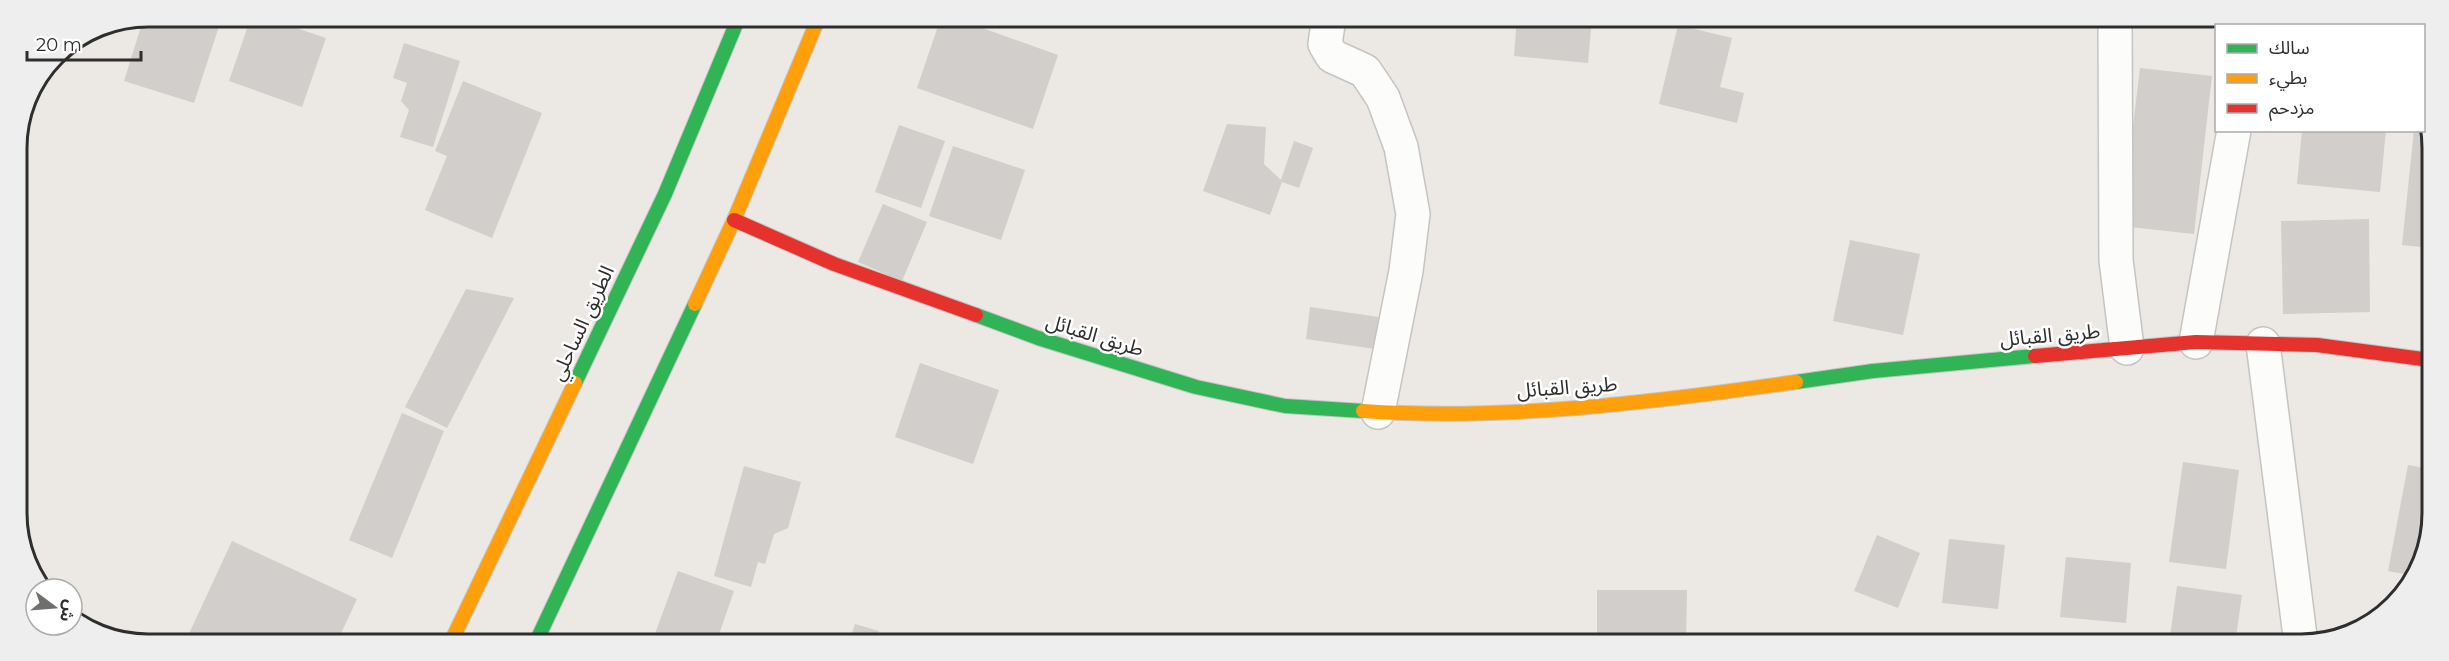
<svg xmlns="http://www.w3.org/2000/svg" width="2449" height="661" font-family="Montserrat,'Noto Sans Arabic',sans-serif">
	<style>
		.building { fill: #d1cecb }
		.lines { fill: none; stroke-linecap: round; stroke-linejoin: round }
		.street-casing { stroke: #c5c4c5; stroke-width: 36 }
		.fast-casing { stroke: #c5c4c5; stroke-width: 16 }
		.slow-casing { stroke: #c5c4c5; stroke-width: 16 }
		.jam-casing { stroke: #c5c4c5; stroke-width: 16 }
		.street { stroke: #fcfcfb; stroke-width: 33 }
		.fast { stroke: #30b455; stroke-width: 14 }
		.slow { stroke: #ff9f0a; stroke-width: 14 }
		.jam { stroke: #e5322d; stroke-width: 14 }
		.labels { text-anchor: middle; stroke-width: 5; stroke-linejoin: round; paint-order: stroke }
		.street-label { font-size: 20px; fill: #2e2e2e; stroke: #fff }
		.rim { fill: none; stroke: #2e2e2e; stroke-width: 3 }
	</style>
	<rect width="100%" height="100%" fill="#ece8e4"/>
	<g class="building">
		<polygon points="144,17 222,17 194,103 124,81"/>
		<polygon points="251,17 263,17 326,38 302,107 229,81"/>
		<polygon points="941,17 952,17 1058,55 1033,129 917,88"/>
		<polygon points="1053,18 1078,18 1076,28 1052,24"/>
		<polygon points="1517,18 1592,18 1588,63 1514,56"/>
		<polygon points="1678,25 1732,38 1720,87 1744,93 1737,123 1659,104"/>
		<polygon points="404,43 460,61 433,147 400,137 409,110 401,101 407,83 393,78"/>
		<polygon points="2140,68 2212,76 2194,234 2121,226"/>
		<polygon points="463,81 542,113 492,238 425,210 447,156 435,151"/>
		<polygon points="1227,124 1266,127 1264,164 1281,180 1294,141 1313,148 1299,188 1282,182 1270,215 1203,191"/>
		<polygon points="899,125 945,141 921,208 875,192"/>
		<polygon points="2424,126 2430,126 2430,248 2402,245 2414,130 2424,130"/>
		<polygon points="2302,130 2386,130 2380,192 2297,184"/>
		<polygon points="953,146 1025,170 1001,240 929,216"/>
		<polygon points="883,204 927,222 902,281 858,262"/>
		<polygon points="2369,219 2370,312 2283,314 2281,221"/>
		<polygon points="1850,240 1920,254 1903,335 1833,321"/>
		<polygon points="466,289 514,298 447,428 405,407"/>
		<polygon points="1310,307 1386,318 1382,350 1306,339"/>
		<polygon points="920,363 999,390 973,464 895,437"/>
		<polygon points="402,413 444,431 392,558 349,540"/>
		<polygon points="2183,462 2239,470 2226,569 2169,562"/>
		<polygon points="2408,465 2430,469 2430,539 2409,575 2388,571"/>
		<polygon points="744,466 801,482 788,528 774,534 765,564 758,562 751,587 714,576"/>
		<polygon points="1877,535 1920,553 1898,608 1854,591"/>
		<polygon points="1949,539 2005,545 1998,609 1942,603"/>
		<polygon points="232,541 357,599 337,642 196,642 187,638"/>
		<polygon points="2066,557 2131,563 2126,623 2060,617"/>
		<polygon points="678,571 734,591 716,643 652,642"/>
		<polygon points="2177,586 2242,595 2235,644 2169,644"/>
		<polygon points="1597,590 1687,590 1686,644 1597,643"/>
		<polygon points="855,624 879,631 876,643 849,643"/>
	</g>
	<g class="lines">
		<defs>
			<g id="street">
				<polyline points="1329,18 1325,44 1332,56 1365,71 1383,98 1401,147 1413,214 1406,271 1378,412"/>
				<polyline points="2115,19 2116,260 2127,348"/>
				<polyline points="2310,26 2315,19"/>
				<polyline points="2196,342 2234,130"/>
				<polyline points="2263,344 2301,644"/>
			</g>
			<g id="fast">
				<polyline points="976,315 1038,338 1196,387 1285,406 1363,411"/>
				<polyline points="1796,382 1873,371 2035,356"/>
				<polyline points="575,383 665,194 739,17"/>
				<polyline points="536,642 695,304"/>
			</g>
			<g id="slow">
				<polyline points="695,304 734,220 819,17"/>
				<path d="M1363,411C1503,421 1657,402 1796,382"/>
				<polyline points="451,642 575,383"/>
			</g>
			<g id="jam">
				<polyline points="734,220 834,264 976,315"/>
				<polyline points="2035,356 2196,342 2317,345 2430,360"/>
			</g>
		</defs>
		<use href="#street" class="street-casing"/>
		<use href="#fast" class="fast-casing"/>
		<use href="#slow" class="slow-casing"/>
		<use href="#jam" class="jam-casing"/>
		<use href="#street" class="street"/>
		<use href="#fast" class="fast"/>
		<use href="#slow" class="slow"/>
		<use href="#jam" class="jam"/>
	</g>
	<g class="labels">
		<g class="street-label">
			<text transform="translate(582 323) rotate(-65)" y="7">الطريق الساحلي</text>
			<text transform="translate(1095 335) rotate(17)" y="7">طريق القبائل</text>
			<text transform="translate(2050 335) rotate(-5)" y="7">طريق القبائل</text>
			<text transform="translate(1567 387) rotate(-4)" y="7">طريق القبائل</text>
		</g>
	</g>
	<path d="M0 0H2449V661H0ZM148 27H2301A121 121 0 0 1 2422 148V513A121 121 0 0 1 2301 634H148A121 121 0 0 1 27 513V148A121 121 0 0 1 148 27Z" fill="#eee" fill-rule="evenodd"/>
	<path class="rim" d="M148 27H2301A121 121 0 0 1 2422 148V513A121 121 0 0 1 2301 634H148A121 121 0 0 1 27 513V148A121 121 0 0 1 148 27Z"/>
	<rect x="2215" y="24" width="210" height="108" fill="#ffffff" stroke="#ababab" stroke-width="1.5"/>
	<rect x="2227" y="44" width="30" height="9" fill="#30b455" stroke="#ababab" stroke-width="1.5"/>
	<text x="2269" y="54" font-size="18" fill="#2e2e2e">سالك</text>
	<rect x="2227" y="74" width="30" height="9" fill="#ff9f0a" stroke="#ababab" stroke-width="1.5"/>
	<text x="2269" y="84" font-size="18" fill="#2e2e2e">بطيء</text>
	<rect x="2227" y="104" width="30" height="9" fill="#e5322d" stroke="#ababab" stroke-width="1.5"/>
	<text x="2269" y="114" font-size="18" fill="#2e2e2e">مزدحم</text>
	<g transform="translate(54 607) rotate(106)"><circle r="28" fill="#ffffff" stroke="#ababab" stroke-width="1.5"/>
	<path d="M0-4.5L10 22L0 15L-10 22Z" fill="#706f6e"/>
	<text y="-9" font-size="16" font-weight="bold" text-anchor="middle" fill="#2e2e2e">ش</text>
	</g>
	<path d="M27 51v9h114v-9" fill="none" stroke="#2e2e2e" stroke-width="3"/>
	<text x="36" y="51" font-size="18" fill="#2e2e2e" stroke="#ffffff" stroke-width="4.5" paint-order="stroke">20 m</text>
</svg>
